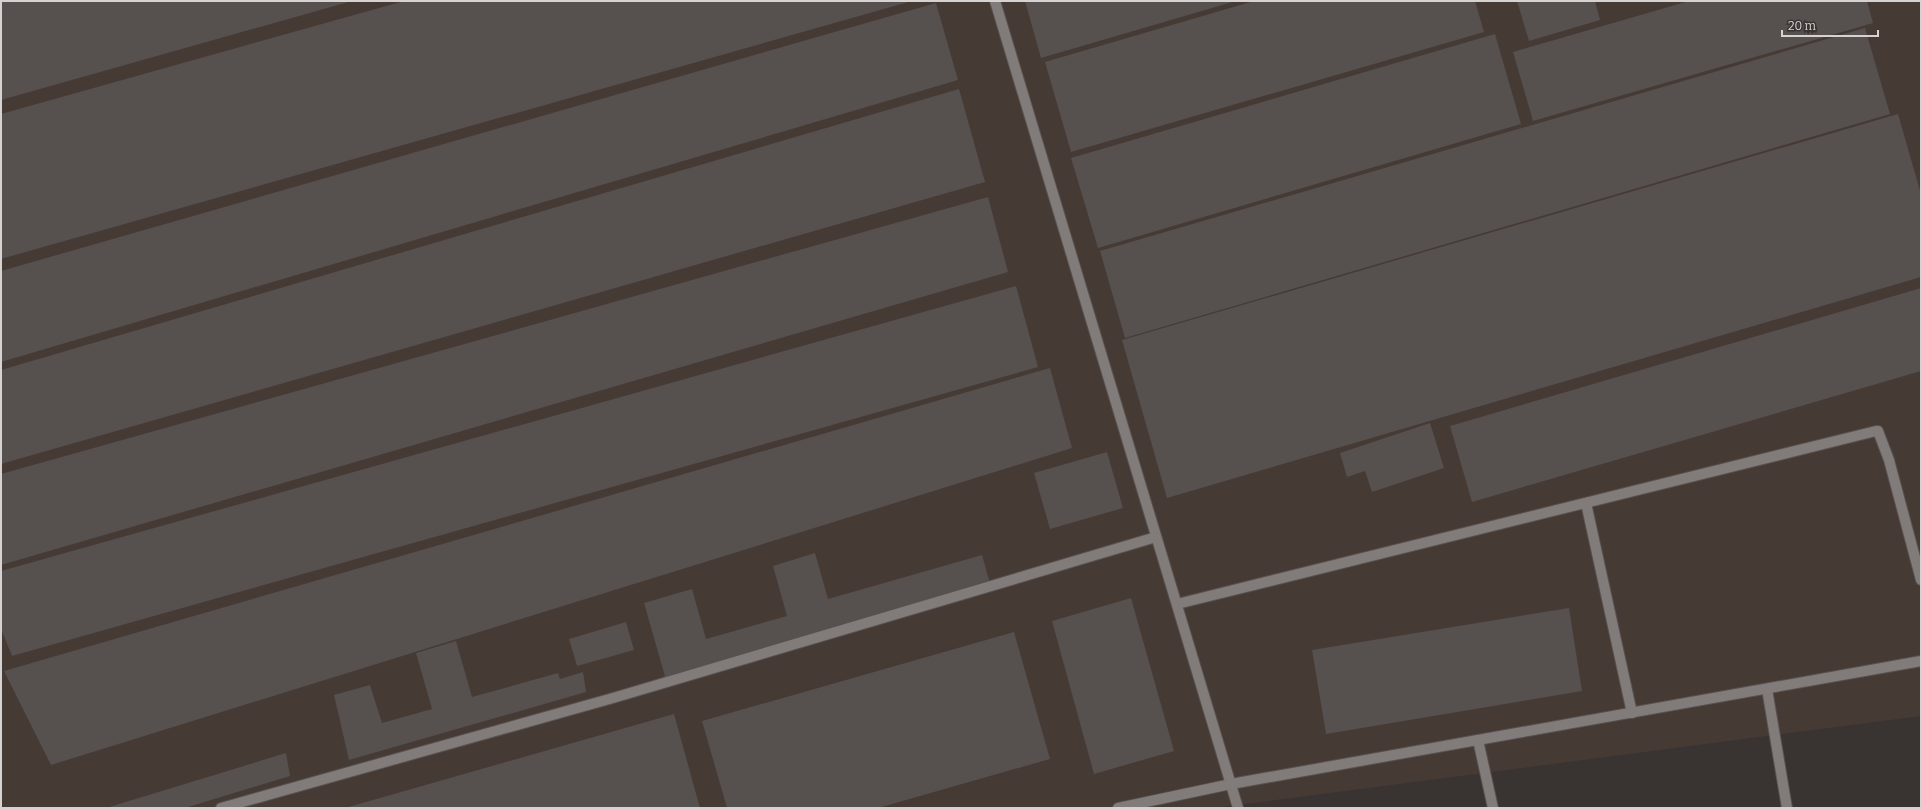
<svg xmlns="http://www.w3.org/2000/svg" width="1922" height="809" font-family="Bitter,serif">
	<style>
		.built { fill: #463a35 }
		.building { fill: #56504e }
		.lines { fill: none; stroke-linecap: round; stroke-linejoin: round }
		.lane-casing { stroke: #575251; stroke-width: 12 }
		.street-casing { stroke: #575251; stroke-width: 12 }
		.lane { stroke: #817b79; stroke-width: 10 }
		.street { stroke: #817b79; stroke-width: 10 }
	</style>
	<rect width="100%" height="100%" fill="#393432"/>
	<polygon class="built" points="1,1 1921,1 1921,716 1214,808 1,808"/>
	<g class="building">
		<polygon points="1,1 352,1 1,100"/>
		<polygon points="404,1 912,1 1,259 1,114"/>
		<polygon points="1025,1 1236,1 1041,58"/>
		<polygon points="1254,1 1475,1 1484,32 1071,152 1045,62"/>
		<polygon points="1517,1 1595,1 1600,20 1529,41"/>
		<polygon points="1689,1 1867,1 1873,23 1533,121 1513,52"/>
		<polygon points="936,3 958,80 1,362 1,271"/>
		<polygon points="1865,28 1890,114 1125,338 1100,251"/>
		<polygon points="1495,34 1521,124 1098,248 1071,158"/>
		<polygon points="959,89 985,182 1,464 1,370"/>
		<polygon points="1898,114 1921,194 1921,277 1167,498 1122,340"/>
		<polygon points="988,197 1008,272 1,565 1,474"/>
		<polygon points="1016,286 1038,367 12,656 1,629 1,571"/>
		<polygon points="1921,288 1921,371 1472,502 1450,426"/>
		<polygon points="1050,368 1072,448 51,765 4,671"/>
		<polygon points="1430,423 1444,468 1372,492 1365,471 1347,477 1340,453"/>
		<polygon points="1107,452 1123,508 1050,529 1034,473"/>
		<polygon points="815,553 828,599 982,555 991,587 666,680 644,603 692,589 706,639 787,616 773,566"/>
		<polygon points="1131,598 1174,751 1094,774 1052,621"/>
		<polygon points="1569,608 1582,691 1326,734 1312,650"/>
		<polygon points="626,622 634,650 577,666 569,639"/>
		<polygon points="1014,632 1050,759 878,808 727,808 702,721"/>
		<polygon points="456,641 472,697 558,673 560,679 583,672 586,692 349,760 334,695 370,685 382,723 432,709 416,653"/>
		<polygon points="674,714 700,808 345,808"/>
		<polygon points="286,753 290,776 185,808 106,808"/>
	</g>
	<g class="lines">
		<defs>
			<g id="lane">
				<polyline points="995,1 1238,808"/>
				<polyline points="1586,503 1632,713"/>
				<polyline points="1177,604 1876,431 1878,431 1889,460 1921,580"/>
				<polyline points="1767,689 1787,808"/>
				<polyline points="1478,740 1493,808"/>
				<polyline points="1118,808 1231,784 1921,661"/>
			</g>
			<polyline id="street" points="221,808 613,698 1156,537"/>
		</defs>
		<use href="#lane" class="lane-casing"/>
		<use href="#street" class="street-casing"/>
		<use href="#lane" class="lane"/>
		<use href="#street" class="street"/>
	</g>
	<rect width="1922" height="809" fill="none" stroke="#d6d2d1" stroke-width="4"/>
	<path d="M1782 30v6h96v-6" fill="none" stroke="#d6d2d1" stroke-width="2"/>
	<text x="1788" y="30" font-size="12" fill="#d6d2d1" stroke="#393432" stroke-width="3" paint-order="stroke">20 m</text>
</svg>
